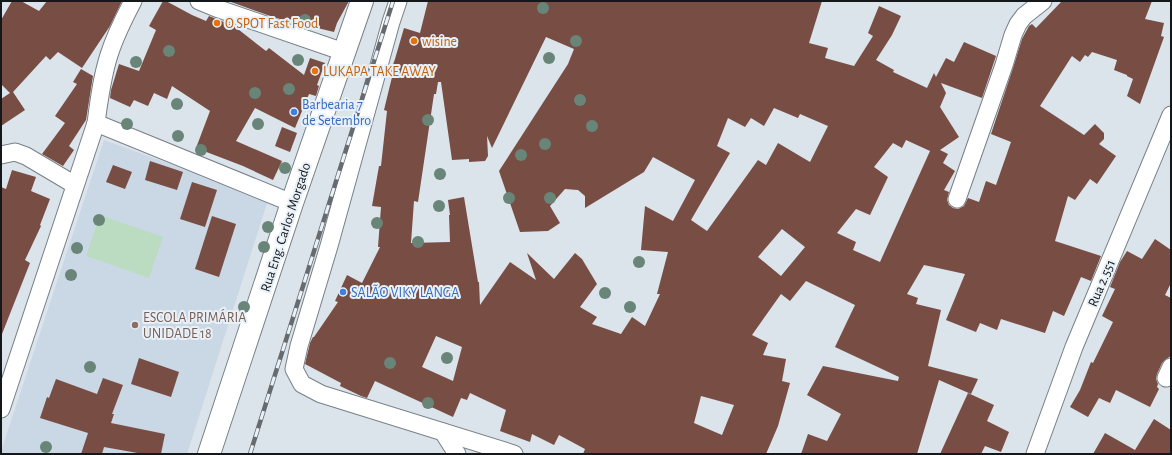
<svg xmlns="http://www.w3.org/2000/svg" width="1172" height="455" font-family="'Alegreya Sans',sans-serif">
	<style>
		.built { fill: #cad8e5 }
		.green { fill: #bbdcc1 }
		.building { fill: #784d44; fill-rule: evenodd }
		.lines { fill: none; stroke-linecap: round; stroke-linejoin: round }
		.minor-casing { stroke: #788087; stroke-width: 19 }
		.tertiary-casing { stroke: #788087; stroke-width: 24 }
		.minor { stroke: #fff; stroke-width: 17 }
		.tertiary { stroke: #fff; stroke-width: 22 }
		.rail-casing { stroke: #666b6f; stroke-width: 4.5 }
		.rail { stroke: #e8f0f8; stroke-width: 3; stroke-dasharray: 9; stroke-linecap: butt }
		.tree { fill: #688578 }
		.food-dot { fill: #e8710a; stroke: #e8f0f8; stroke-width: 1.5 }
		.shop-dot { fill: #3f7fe0; stroke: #e8f0f8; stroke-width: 1.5 }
		.education-dot { fill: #8d6e63; stroke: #e8f0f8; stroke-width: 1.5 }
		.labels { text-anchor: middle; stroke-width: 4; stroke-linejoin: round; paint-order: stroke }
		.food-label { font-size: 14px; fill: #c56008; stroke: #e8f0f8; text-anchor: start }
		.shop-label { font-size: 14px; fill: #366cbe; stroke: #e8f0f8; text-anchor: start }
		.street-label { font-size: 14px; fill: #15181a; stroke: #e8f0f8 }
		.education-label { font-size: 14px; fill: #785e54; stroke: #e8f0f8; text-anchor: start }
	</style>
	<rect width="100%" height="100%" fill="#dbe3eb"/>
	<polygon class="built" points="104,140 268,200 187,454 1,454 1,451"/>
	<polygon class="green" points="100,215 163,237 149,278 86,256"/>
	<g class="building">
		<polygon points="12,1 21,1 39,11 47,1 122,1 110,26 82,68 58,52 50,60 46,56 13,92 25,110 1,126 1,99 10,93 1,84 1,20"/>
		<polygon points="163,1 166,1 192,15 206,21 209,16 234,26 266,51 269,48 304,75 310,58 325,63 317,85 319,86 316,96 309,94 295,128 255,108 236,141 282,161 273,180 243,166 196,148 210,111 172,86 167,99 154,93 148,106 134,100 130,107 110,98 111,90 119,64 139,71 156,30 149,26"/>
		<polygon points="231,1 349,1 337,23 334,32 276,18 231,2"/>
		<path d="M428,1H822L809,43L828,48L825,58L854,66L873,36L868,33L879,6L901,16L892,35L876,60L894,70L893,72L927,88L934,73L936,77L946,58L954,62L964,42L996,56L982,98L941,83L946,93L940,107L959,137L940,150L948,154L943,163L955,171L944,190L949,192L947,200L949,205L953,208L958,209L964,206L968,198L979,202L986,181L996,185L1011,142L991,134L1013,68L1022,39L1029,26L1032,24L1036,28L1062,1H1152L1145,19L1164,23L1161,36L1164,37L1140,104L1127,96L1133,79L1127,76V75L1114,70L1117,60L1092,52L1088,57L1085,55L1080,62L1072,56L1040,106L1084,135L1095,124L1104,133V139L1099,144L1116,156L1097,184L1090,179L1075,200L1068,196L1055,241L1101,256L1091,281L1081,277L1064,316L1053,311L1045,333L1001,319L997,330L980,323L976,332L946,320L965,274L924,265L907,294L918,298L916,304L941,310L928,366L978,379L971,394L939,380L917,454H801L808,434L827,441L841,414L807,395L823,366L898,381L899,377L835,347L855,305L806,281L790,301L781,294L752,335L768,343L763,355L786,359L782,381L790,383L778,426L766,454H583L585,449L559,435L554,445L532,434L530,442L500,431L506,410L470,393L467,400L461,398L453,417L375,381L367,398L361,396L340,386L341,383L305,364L310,343L313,337H314L338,302L335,301L347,275L362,283L380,247H378L381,207L372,206L379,166H381L387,111L384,110L392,77L389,76L395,59L404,28L420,33ZM546,37L574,49L568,64L499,171L520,232L548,231L560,223L550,206L565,189L578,190L585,196V208L644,172L653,157L695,180L673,221L645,206L641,250L668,252L657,294H660L645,326L632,317L621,334L592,324L597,317L580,307L597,284L582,259L575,253L554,279L527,253L536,280L510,262L480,305L479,282H478L464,197L448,200L450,215H449L450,242L411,243L414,201L418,202L434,94H436L438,82H441L452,160L469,159V162L485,161L488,156L487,136L492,148ZM774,108L798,118L800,114L828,126L810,162L778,143L766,165L758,160L707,231L691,220L730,153L717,146L728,118L745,127L751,118L764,126ZM906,140L930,151L880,262L853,250L856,242L837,233L856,209L870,215L888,177L874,167L893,143L902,148ZM782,229L805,247L781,276L758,257ZM436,336L462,347L453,381L422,367ZM701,396L734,405L722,435L694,423Z"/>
		<polygon points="81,69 93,76 86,120 69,146 74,150 63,166 42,154 65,123 55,116 77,84 73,82"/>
		<polygon points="282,127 297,133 290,152 275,146"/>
		<polygon points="150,161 183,172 177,190 145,180"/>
		<polygon points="113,165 132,172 125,189 106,182"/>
		<polygon points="12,170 36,177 31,191 50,199 40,225 41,226 25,260 30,263 2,334 1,187 6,189"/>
		<polygon points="192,182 217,190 205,227 180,219"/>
		<polygon points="212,216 236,224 219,277 195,269"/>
		<polygon points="1155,239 1171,250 1171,283 1165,295 1171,298 1171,356 1166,359 1162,363 1157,374 1156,379 1158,384 1157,387 1159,389 1150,407 1116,390 1110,403 1099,398 1088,417 1070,407 1080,390 1091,362 1093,363 1113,322 1102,316 1115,289 1110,287 1120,262 1127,251 1142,259"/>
		<polygon points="139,358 179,372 171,397 131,384"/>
		<polygon points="103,378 123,385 112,414 114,414 111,423 165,434 161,454 143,454 104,447 102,454 81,454 88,433 40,418 47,397 49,398 56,379 97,394"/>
		<polygon points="968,393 994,405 987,421 1009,432 1001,452 985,446 981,454 940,454"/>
		<polygon points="1154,419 1171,430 1171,454 1093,454 1105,433 1135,450"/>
	</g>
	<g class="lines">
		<defs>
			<g id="minor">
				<polyline points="199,1 216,8 344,52"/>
				<polyline points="398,1 391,22 329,246 299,346 294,369 302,384 321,394 514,454"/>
				<polyline points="96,123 292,203"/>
				<polyline points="1,155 15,152 26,156 75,185"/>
				<polyline points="957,199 1004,65 1013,35 1018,24 1024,16 1043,1"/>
				<polyline points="1166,378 1171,367"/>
				<path d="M1,409L96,123C99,100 102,77 109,55C115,36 124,18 133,1"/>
				<polyline points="443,432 457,454"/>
				<polyline points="1035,454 1074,347 1171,115"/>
			</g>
			<polyline id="tertiary" points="209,454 292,203 362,1"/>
		</defs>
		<use href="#minor" class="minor-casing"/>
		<use href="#tertiary" class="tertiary-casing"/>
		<use href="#minor" class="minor"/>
		<use href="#tertiary" class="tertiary"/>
		<defs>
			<polyline id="rail" points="250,454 393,1"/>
		</defs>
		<use href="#rail" class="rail-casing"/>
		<use href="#rail" class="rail"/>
	</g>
	<g class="tree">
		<circle cx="543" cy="8" r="6"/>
		<circle cx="305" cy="20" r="6"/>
		<circle cx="576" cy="41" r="6"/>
		<circle cx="169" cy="51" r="6"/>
		<circle cx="549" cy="58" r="6"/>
		<circle cx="298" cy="60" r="6"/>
		<circle cx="136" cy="62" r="6"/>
		<circle cx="289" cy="89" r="6"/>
		<circle cx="255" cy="93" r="6"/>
		<circle cx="580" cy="100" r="6"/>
		<circle cx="177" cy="104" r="6"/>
		<circle cx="428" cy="120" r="6"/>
		<circle cx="127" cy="124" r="6"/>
		<circle cx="258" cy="124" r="6"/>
		<circle cx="592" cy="126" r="6"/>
		<circle cx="178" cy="136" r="6"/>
		<circle cx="545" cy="144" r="6"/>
		<circle cx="201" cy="150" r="6"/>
		<circle cx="521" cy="155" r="6"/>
		<circle cx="285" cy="168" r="6"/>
		<circle cx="440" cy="174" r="6"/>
		<circle cx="509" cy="198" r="6"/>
		<circle cx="550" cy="198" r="6"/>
		<circle cx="439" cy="206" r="6"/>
		<circle cx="99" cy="220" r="6"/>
		<circle cx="377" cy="223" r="6"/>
		<circle cx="268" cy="227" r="6"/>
		<circle cx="418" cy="242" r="6"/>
		<circle cx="264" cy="247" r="6"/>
		<circle cx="77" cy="248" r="6"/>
		<circle cx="639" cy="262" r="6"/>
		<circle cx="71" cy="275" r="6"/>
		<circle cx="605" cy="293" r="6"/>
		<circle cx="244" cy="307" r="6"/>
		<circle cx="630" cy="307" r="6"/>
		<circle cx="447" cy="358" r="6"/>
		<circle cx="390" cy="363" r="6"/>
		<circle cx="90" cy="367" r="6"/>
		<circle cx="428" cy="403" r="6"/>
		<circle cx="46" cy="447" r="6"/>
	</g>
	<g class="food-dot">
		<circle cx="217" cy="23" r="4"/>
		<circle cx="414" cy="41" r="4"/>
		<circle cx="315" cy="71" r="4"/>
	</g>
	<g class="shop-dot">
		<circle cx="294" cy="112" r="4"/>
		<circle cx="343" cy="292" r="4"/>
	</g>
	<circle class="education-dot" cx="135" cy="325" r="4"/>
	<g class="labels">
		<g class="food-label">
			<text x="225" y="28">O SPOT Fast Food</text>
			<text x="422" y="46">wisine</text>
			<text x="323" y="76">LUKAPA TAKE AWAY</text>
		</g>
		<g class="shop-label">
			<text x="302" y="109">Barbearia 7<tspan x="302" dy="16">de Setembro</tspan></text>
			<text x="351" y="297">SALÃO VIKY LANGA</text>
		</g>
		<g class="street-label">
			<text transform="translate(285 227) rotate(-72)" y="5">Rua Eng. Carlos Morgado</text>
			<text transform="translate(1101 283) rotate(-67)" y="5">Rua 2.551</text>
		</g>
		<g class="education-label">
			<text x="143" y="322">ESCOLA PRIMÁRIA<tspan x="143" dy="16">UNIDADE 18</tspan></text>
		</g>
	</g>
	<rect width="1172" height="455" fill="none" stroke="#15181a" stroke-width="4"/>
</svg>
